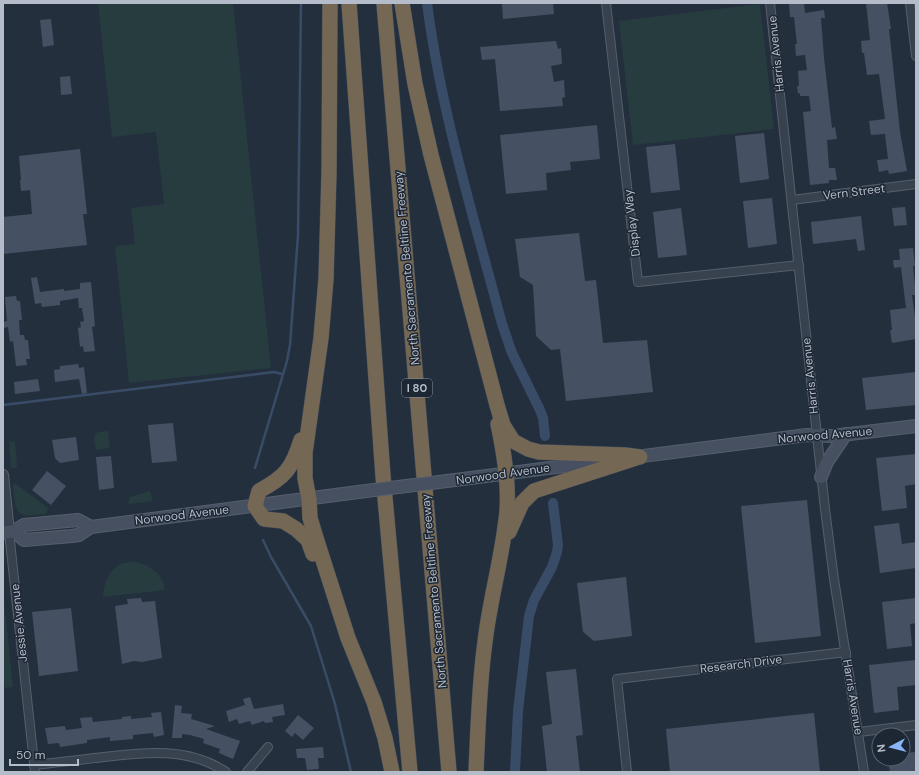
<svg xmlns="http://www.w3.org/2000/svg" width="919" height="775" font-family="'DM Sans',sans-serif">
	<style>
		.green { fill: #263c3f }
		.lines { fill: none; stroke-linecap: round; stroke-linejoin: round }
		.stream { stroke: #394c67; stroke-width: 2.5 }
		.canal { stroke: #394c67; stroke-width: 10 }
		.building { fill: #455162 }
		.minor-casing { stroke: #565f6c; stroke-width: 10 }
		.tertiary-casing { stroke: #565f6c; stroke-width: 12 }
		.secondary-casing { stroke: #565f6c; stroke-width: 14 }
		.motorway-casing { stroke: #434c59; stroke-width: 16 }
		.minor { stroke: #38414e; stroke-width: 8 }
		.tertiary { stroke: #38414e; stroke-width: 10 }
		.secondary { stroke: #465061; stroke-width: 12 }
		.motorway { stroke: #746855; stroke-width: 15 }
		.secondary-bridge-casing { stroke: #565f6c; stroke-width: 14; stroke-linecap: butt }
		.secondary-bridge { stroke: #465061; stroke-width: 12 }
		.labels { text-anchor: middle; stroke-width: 3; stroke-linejoin: round; paint-order: stroke }
		.shield { fill: #1d2633; stroke: #878f9c; stroke-width: 1 }
		.shield-label { font-size: 11px; font-weight: bold; fill: #b4bcc9 }
		.street-label { font-size: 12px; fill: #b4bcc9; stroke: #1d2633 }
	</style>
	<rect width="100%" height="100%" fill="#242f3e"/>
	<g class="green">
		<polygon points="98,3 233,3 271,368 129,383 115,246 135,244 131,208 164,204 156,132 112,137"/>
		<polygon points="760,4 774,129 633,145 619,21"/>
		<polygon points="108,431 110,448 96,450 94,440 95,434 99,432"/>
		<polygon points="13,441 15,443 17,465 16,468 11,468 9,442"/>
		<polygon points="13,483 16,484 48,508 46,514 27,516 19,513 15,505"/>
		<polygon points="150,491 153,501 128,504 130,497"/>
		<path d="M136,562C151,566 162,573 165,590L103,597C103,584 110,568 123,563C127,562 132,562 136,562Z"/>
		<polygon points="3,591 13,687 5,688 3,669"/>
	</g>
	<g class="lines">
		<g class="stream">
			<polyline points="3,405 274,372 282,374"/>
			<polyline points="255,468 287,361 290,345 298,235 301,3"/>
			<polyline points="263,540 271,557 311,626 335,704 351,772"/>
		</g>
		<g class="canal">
			<path d="M427,3C441,112 474,218 502,324L512,353L540,410L543,418L545,436"/>
			<polyline points="515,772 518,711 529,616 534,600 552,567 557,552 558,545 553,503"/>
		</g>
	</g>
	<g class="building">
		<polygon points="502,3 553,3 554,14 503,19"/>
		<polygon points="804,3 805,13 824,10 825,18 821,18 824,58 832,128 835,127 837,139 827,140 829,168 835,168 837,180 829,180 829,183 810,185 803,112 811,111 809,96 800,96 800,93 798,94 797,86 799,86 798,71 807,70 805,55 796,56 795,44 797,44 794,17 790,17 789,4"/>
		<polygon points="866,3 887,3 891,29 889,29 900,132 907,171 889,174 888,170 879,172 877,160 888,159 885,134 871,135 869,121 885,119 879,74 867,75 864,53 862,53 861,41 870,40"/>
		<polygon points="51,19 54,45 43,47 40,20"/>
		<polygon points="556,41 558,49 561,48 562,64 551,66 554,82 564,80 565,97 562,98 563,106 500,111 495,59 482,60 480,47"/>
		<polygon points="70,76 72,94 61,95 60,77"/>
		<polygon points="597,125 600,159 570,162 571,170 546,173 547,190 506,194 500,135"/>
		<polygon points="764,133 769,179 740,183 735,136"/>
		<polygon points="675,144 680,190 651,193 646,147"/>
		<polygon points="80,149 87,214 83,214 87,245 3,254 3,217 32,214 30,190 21,191 20,180 21,180 19,156"/>
		<polygon points="772,198 777,244 748,248 743,201"/>
		<polygon points="905,207 907,225 894,226 892,208"/>
		<polygon points="681,208 687,255 658,258 653,212"/>
		<polygon points="861,216 865,250 858,251 856,239 813,244 811,222"/>
		<polygon points="579,233 585,281 596,280 603,343 647,340 653,392 566,401 560,349 551,350 536,336 533,285 520,277 515,239"/>
		<polygon points="913,248 915,266 913,266 916,295 912,295 916,324 916,339 892,343 890,330 892,330 890,310 906,308 901,267 894,268 893,260 900,260 899,249"/>
		<polygon points="37,277 40,292 64,289 64,291 80,289 80,283 91,282 95,326 92,327 95,351 84,352 83,346 80,347 78,328 81,327 80,322 84,321 82,308 79,308 78,298 60,301 60,305 42,307 41,303 35,304 31,278"/>
		<polygon points="16,296 17,301 20,301 22,320 19,320 20,335 24,335 25,340 28,340 30,359 26,359 27,365 16,366 13,341 10,342 8,327 3,328 3,322 7,321 5,297"/>
		<polygon points="78,364 79,368 84,367 87,393 82,394 79,379 55,382 54,370 60,369 60,366"/>
		<polygon points="916,372 916,405 866,410 862,378"/>
		<polygon points="38,379 40,391 15,394 14,382"/>
		<polygon points="173,423 177,461 152,463 148,425"/>
		<polygon points="76,437 79,460 60,463 55,458 52,440"/>
		<polygon points="916,454 916,484 905,486 907,508 882,511 876,458"/>
		<polygon points="111,456 114,488 99,490 96,457"/>
		<polygon points="47,471 66,486 51,505 32,490"/>
		<polygon points="807,500 821,636 755,643 741,506"/>
		<polygon points="899,523 902,544 916,542 916,568 880,573 874,526"/>
		<polygon points="626,577 632,636 594,641 583,632 577,583"/>
		<polygon points="141,598 142,602 155,601 162,658 142,662 134,661 122,664 115,606 128,604 127,599"/>
		<polygon points="916,598 916,623 910,624 912,646 887,649 882,602"/>
		<polygon points="71,608 78,671 39,676 32,612"/>
		<polygon points="916,660 916,685 897,687 899,710 874,713 869,665"/>
		<polygon points="576,669 583,735 576,736 580,772 547,772 542,726 552,724 546,672"/>
		<polygon points="250,697 254,709 283,704 285,715 272,717 273,722 265,723 264,721 252,725 250,721 239,724 237,719 229,722 226,711 245,705 243,699"/>
		<polygon points="175,705 182,706 181,713 192,714 191,719 215,726 206,729 240,741 233,759 219,753 220,749 203,743 204,739 190,735 182,734 182,738 172,738"/>
		<polygon points="161,712 164,735 154,737 153,733 133,735 133,739 110,741 110,737 87,740 87,743 60,747 59,743 48,744 45,728 65,726 66,730 82,728 80,718 92,717 93,722 122,719 122,717 131,716 131,719 152,717 151,713"/>
		<polygon points="814,713 820,772 670,772 666,729"/>
		<polygon points="298,715 314,728 303,740 295,733 292,737 285,731"/>
		<polygon points="323,747 324,758 318,758 319,769 307,770 305,758 297,758 296,749"/>
		<polygon points="916,752 916,772 890,772 888,759 903,759 903,753"/>
	</g>
	<g class="lines">
		<defs>
			<g id="minor">
				<polyline points="606,3 638,282 799,265"/>
				<polyline points="770,3 825,509 834,579 864,772"/>
				<polyline points="910,3 916,56"/>
				<polyline points="792,200 916,184"/>
				<polyline points="9,532 35,772"/>
				<polyline points="859,732 916,725"/>
				<path d="M34,765C58,762 81,760 104,757C146,752 189,747 226,772"/>
				<polyline points="247,772 268,747"/>
				<polyline points="627,772 617,679 846,652"/>
			</g>
			<polyline id="tertiary" points="3,475 9,532"/>
			<g id="secondary">
				<polyline points="821,477 827,462 846,434"/>
				<polyline points="447,481 807,435 833,436 916,426"/>
				<polyline points="14,531 24,540 72,536 79,535 91,527 366,491"/>
				<polyline points="3,533 14,531 24,525 78,520 91,527"/>
			</g>
			<g id="motorway">
				<polyline points="330,3 329,173 326,279 321,338 305,453 305,478 309,499 310,518 316,538 348,638 374,702 385,738 392,772"/>
				<polyline points="349,3 383,476 410,772"/>
				<polyline points="384,3 449,772"/>
				<polyline points="402,3 415,84 431,155 497,405 503,425 513,441 528,449 539,452 625,455 640,457"/>
				<path d="M301,440C292,469 285,477 259,491L255,506L264,519L283,521L296,529L308,540L313,554"/>
				<polyline points="509,532 522,503 534,491 636,458"/>
				<path d="M476,772C478,729 479,685 485,642C490,598 503,555 507,511C509,482 504,452 498,424"/>
			</g>
		</defs>
		<use href="#minor" class="minor-casing"/>
		<use href="#tertiary" class="tertiary-casing"/>
		<use href="#secondary" class="secondary-casing"/>
		<use href="#motorway" class="motorway-casing"/>
		<use href="#minor" class="minor"/>
		<use href="#tertiary" class="tertiary"/>
		<use href="#secondary" class="secondary"/>
		<use href="#motorway" class="motorway"/>
		<defs>
			<polyline id="secondary-bridge" points="366,491 447,481"/>
		</defs>
		<use href="#secondary-bridge" class="secondary-bridge-casing"/>
		<use href="#secondary-bridge" class="secondary-bridge"/>
	</g>
	<g class="labels">
		<rect class="shield" x="402" y="379" width="30" height="18" rx="3"/>
		<g class="shield-label">
			<text x="417" y="392">I 80</text>
		</g>
		<g class="street-label">
			<text transform="translate(776 54) rotate(-96)" y="4">Harris Avenue</text>
			<text transform="translate(854 192) rotate(-7)" y="4">Vern Street</text>
			<text transform="translate(632 223) rotate(-97)" y="4">Display Way</text>
			<text transform="translate(407 268) rotate(-95)" y="4">North Sacramento Beltline Freeway</text>
			<text transform="translate(810 376) rotate(-96)" y="4">Harris Avenue</text>
			<text transform="translate(825 435) rotate(-5)" y="4">Norwood Avenue</text>
			<text transform="translate(503 474) rotate(-8)" y="4">Norwood Avenue</text>
			<text transform="translate(182 515) rotate(-7)" y="4">Norwood Avenue</text>
			<text transform="translate(434 591) rotate(-95)" y="4">North Sacramento Beltline Freeway</text>
			<text transform="translate(19 623) rotate(-96)" y="4">Jessie Avenue</text>
			<text transform="translate(741 664) rotate(-7)" y="4">Research Drive</text>
			<text transform="translate(853 697) rotate(81)" y="4">Harris Avenue</text>
		</g>
	</g>
	<rect width="919" height="775" fill="none" stroke="#b4bcc9" stroke-width="8"/>
	<g transform="translate(891 747) rotate(263)"><circle r="19" fill="#1d2633" stroke="#59626f"/>
	<path d="M0-3L7 15L0 10L-7 15Z" fill="#8ab4f8"/>
	<text y="-6" font-size="11" font-weight="bold" text-anchor="middle" fill="#b4bcc9">N</text>
	</g>
	<path d="M10 759v6h68v-6" fill="none" stroke="#b4bcc9" stroke-width="2"/>
	<text x="16" y="759" font-size="12" fill="#b4bcc9" stroke="#1d2633" stroke-width="3" paint-order="stroke">50 m</text>
</svg>
